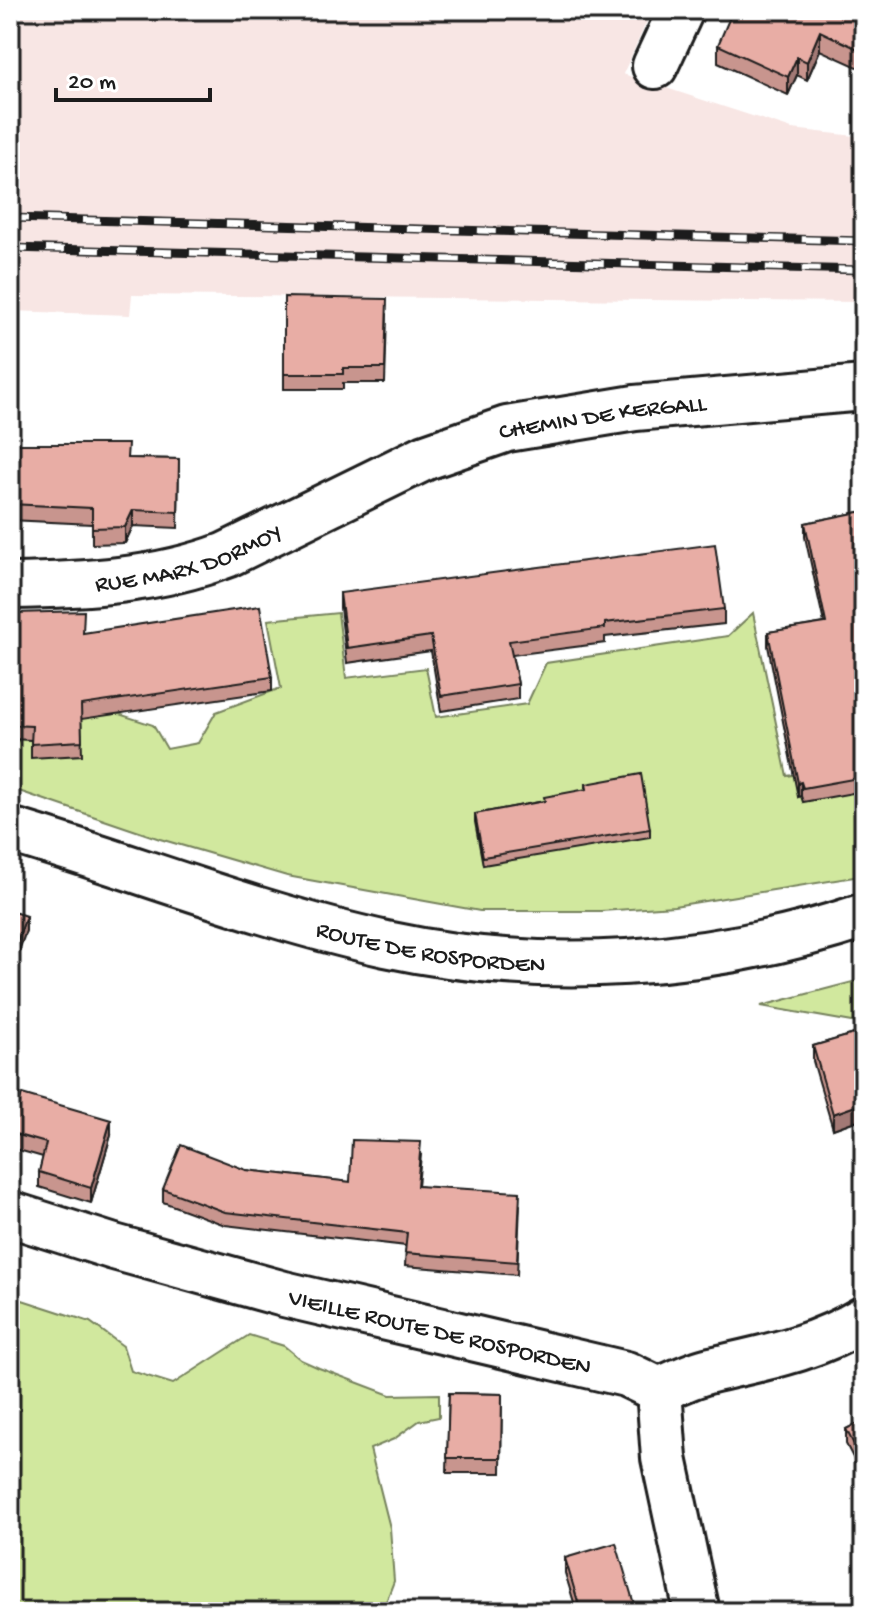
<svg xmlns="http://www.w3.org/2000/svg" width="874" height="1622" font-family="'Gochi Hand',sans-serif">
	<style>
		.built { fill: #f8e6e4 }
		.green { fill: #d1e89e; stroke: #76825d; stroke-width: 2 }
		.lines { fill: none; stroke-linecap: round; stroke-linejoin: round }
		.minor-casing { stroke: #1c1c1c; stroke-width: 50 }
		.secondary-casing { stroke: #1c1c1c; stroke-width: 50 }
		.minor { stroke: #fff; stroke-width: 44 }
		.secondary { stroke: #fff; stroke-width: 44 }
		.rail-casing { stroke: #1c1c1c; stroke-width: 9 }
		.rail { stroke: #fff; stroke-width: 6; stroke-dasharray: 18; stroke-linecap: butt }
		.wall { fill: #c8958e; stroke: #1c1c1c; stroke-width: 2 }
		.shaded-wall { fill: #a27974; stroke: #1c1c1c; stroke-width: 2 }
		.building { fill: #e8ada5; stroke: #1c1c1c; stroke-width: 2 }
		.labels { text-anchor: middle; stroke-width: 6; stroke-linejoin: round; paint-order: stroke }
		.street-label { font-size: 24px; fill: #1c1c1c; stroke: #fff }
	</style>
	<rect width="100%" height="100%" fill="#fff"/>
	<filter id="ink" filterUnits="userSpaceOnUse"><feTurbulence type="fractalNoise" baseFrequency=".0125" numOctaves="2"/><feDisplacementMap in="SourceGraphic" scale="16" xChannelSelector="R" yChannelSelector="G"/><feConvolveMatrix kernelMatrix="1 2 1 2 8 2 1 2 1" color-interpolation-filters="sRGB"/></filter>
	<g filter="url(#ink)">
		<polygon class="built" points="10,10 652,10 623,74 792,129 864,137 864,302 132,295 130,315 10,311"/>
		<g class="green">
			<polygon points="338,613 346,678 426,668 436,717 527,704 546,663 728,636 753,613 787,776 864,762 864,883 860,876 674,906 601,911 480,911 287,876 160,839 10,788 10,743 16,743 48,713 76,700 153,725 167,749 198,743 216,712 281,688 268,620"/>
			<polygon points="864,979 864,1024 761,1006"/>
			<polygon points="10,1296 90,1322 123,1346 131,1371 173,1384 249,1335 284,1346 301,1360 319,1368 390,1395 439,1394 439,1417 419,1421 394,1439 370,1449 390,1528 394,1581 382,1612 10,1612"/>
		</g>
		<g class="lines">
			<defs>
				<g id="minor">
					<polyline points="655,66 681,10"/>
					<path id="s1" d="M10,586C83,585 158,581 226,555L426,457L507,429L635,408L864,388"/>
					<path id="s2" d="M10,1214L114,1247L284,1294L626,1374L659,1390C676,1383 693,1374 711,1370C767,1357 814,1349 864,1319"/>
					<polyline points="659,1390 664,1458 697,1612"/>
				</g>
				<g id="secondary">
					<path id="s3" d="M10,830C136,867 258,916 386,944C544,978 711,967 864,916"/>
				</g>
			</defs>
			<use href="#minor" class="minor-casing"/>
			<use href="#secondary" class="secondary-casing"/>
			<use href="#minor" class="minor"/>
			<use href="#secondary" class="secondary"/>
			<defs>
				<g id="rail">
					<polyline points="10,218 864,241"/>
					<polyline points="10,248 864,270"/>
				</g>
			</defs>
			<use href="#rail" class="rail-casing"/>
			<use href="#rail" class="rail"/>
		</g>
		<g class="wall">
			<polygon points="864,10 864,70 820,50 807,80 797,75 788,95 718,63 718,45"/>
			<polygon points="284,297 387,314 385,383 343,383 343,389 284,389"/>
			<polygon points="10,444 128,458 179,459 178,528 133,526 125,543 92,544 92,524 10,520"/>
			<polygon points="864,511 864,733 863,733 864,791 803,802 801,796 798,797 768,646 768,632 824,623 805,537 805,523"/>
			<polygon points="340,593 724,609 724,624 605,637 605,643 512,655 518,684 518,699 441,711 431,651 347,663 340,608"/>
			<polygon points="10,616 272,677 272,691 81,719 82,755 31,758 31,740 10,739"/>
			<polygon points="586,784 650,829 650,837 483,865 475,822 475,814 544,801 586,790"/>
			<polygon points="864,1031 864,1141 858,1120 833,1129 813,1061 813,1046"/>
			<polygon points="11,1133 111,1135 91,1203 39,1187 39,1172 43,1157 11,1148"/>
			<polygon points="421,1155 418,1186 520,1205 517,1275 405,1266 406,1246 225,1225 163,1202 163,1189 246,1170 350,1182"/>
			<polygon points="449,1393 502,1394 501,1473 447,1473"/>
			<polygon points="864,1420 864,1479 846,1444 846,1429"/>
			<polygon points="565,1558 634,1612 577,1612 565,1573"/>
		</g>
		<g class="shaded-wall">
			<polygon points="820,31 820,50 807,80 807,62"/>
			<polygon points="797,57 797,75 788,95 788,77"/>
			<polygon points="133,510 133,526 125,543 125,527"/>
			<polygon points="864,719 864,733 860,734 860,720"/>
			<polygon points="801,782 801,796 798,797 798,783"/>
			<polygon points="26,916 26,931 10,976 10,962"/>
			<polygon points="858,1105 858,1120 833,1129 833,1114"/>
			<polygon points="111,1120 111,1135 91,1203 91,1188"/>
			<polygon points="634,1604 634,1612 608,1612"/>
		</g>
		<g class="building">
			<polygon points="733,10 864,10 864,52 820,31 807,62 797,57 788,77 718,45"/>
			<polygon points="284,297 387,299 385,368 343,368 343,374 284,374"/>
			<polygon points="10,444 128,444 127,458 179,459 178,512 133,510 125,527 92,528 92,508 10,504"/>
			<polygon points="864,511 864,719 860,720 864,738 864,777 803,788 801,782 798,783 768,632 826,623 805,523"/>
			<polygon points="715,544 724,609 605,623 605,628 509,641 518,684 441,696 431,636 347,648 340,593"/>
			<polygon points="260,606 272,677 81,705 82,741 31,744 32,726 10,725 10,616 15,616 15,613 84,611 83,633"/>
			<polygon points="641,774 650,829 483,857 475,814 545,801 544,797 587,789 586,784"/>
			<polygon points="10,911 26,916 10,962"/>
			<polygon points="864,1031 864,1126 858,1105 833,1114 813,1046"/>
			<polygon points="22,1094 111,1120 91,1188 39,1172 46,1143 11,1133"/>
			<polygon points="352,1140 421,1142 417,1186 520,1192 517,1262 405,1253 407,1233 225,1212 163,1189 181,1145 246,1170 350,1182"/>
			<polygon points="449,1393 502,1394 501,1458 447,1458"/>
			<polygon points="864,1420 864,1464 846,1429"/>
			<polygon points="616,1543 634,1604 608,1612 581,1612 565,1558"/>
		</g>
	</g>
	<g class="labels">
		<g class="street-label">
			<text dy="8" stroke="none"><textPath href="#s1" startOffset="624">CHEMIN DE KERGALL</textPath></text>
			<text dy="8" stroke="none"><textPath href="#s1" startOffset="182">RUE MARX DORMOY</textPath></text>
			<text dy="8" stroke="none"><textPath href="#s3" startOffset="438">ROUTE DE ROSPORDEN</textPath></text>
			<text dy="8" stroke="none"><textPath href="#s2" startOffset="446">VIEILLE ROUTE DE ROSPORDEN</textPath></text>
		</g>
	</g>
	<rect width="874" height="1622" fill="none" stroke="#fff" stroke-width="40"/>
	<rect x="20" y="20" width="834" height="1582" fill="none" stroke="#1c1c1c" stroke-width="3" filter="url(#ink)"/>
	<path d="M56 88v12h154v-12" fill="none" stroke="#1c1c1c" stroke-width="4"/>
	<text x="68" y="88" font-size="24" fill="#1c1c1c" stroke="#ffffff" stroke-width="6" paint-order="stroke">20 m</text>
</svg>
